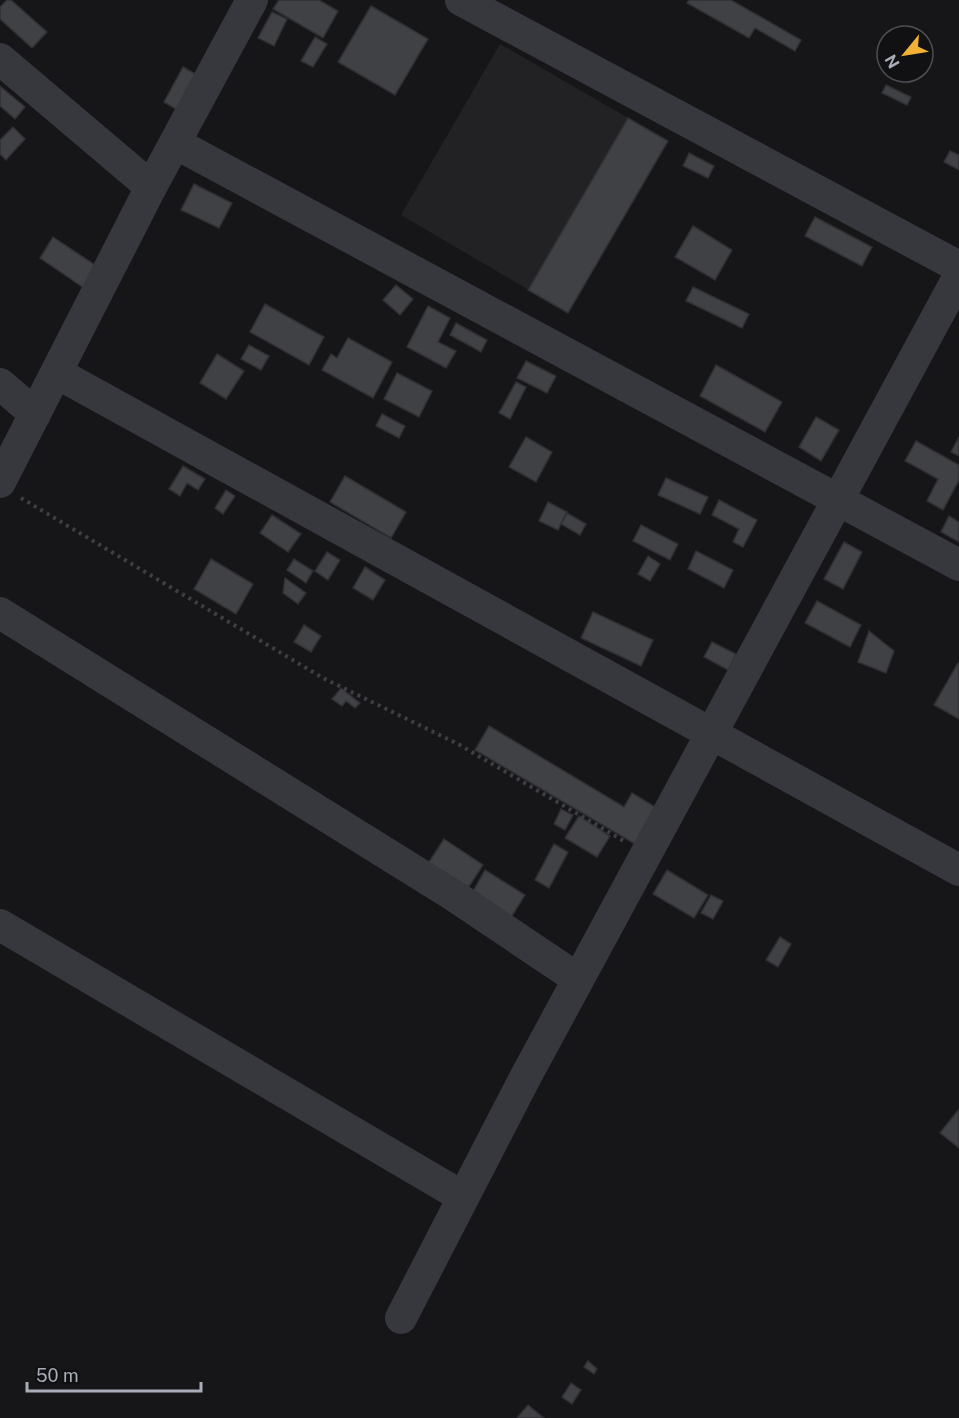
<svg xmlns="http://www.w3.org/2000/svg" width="959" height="1418" font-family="'Public Sans',sans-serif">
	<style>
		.built { fill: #222225 }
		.building { fill: #404145; stroke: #303034; stroke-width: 1.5 }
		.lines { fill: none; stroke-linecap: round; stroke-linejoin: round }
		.path { stroke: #3d3f44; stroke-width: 4; stroke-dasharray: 3 4.5; stroke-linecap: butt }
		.minor { stroke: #37383d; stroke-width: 32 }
	</style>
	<rect width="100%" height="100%" fill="#161618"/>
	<polygon class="built" points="500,44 668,141 568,313 401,215"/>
	<g class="building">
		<polygon points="7,0 11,0 47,32 32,48 0,19 0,7"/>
		<polygon points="279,0 319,0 338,11 323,38 273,9"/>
		<polygon points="689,0 731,0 801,40 795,51 755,28 749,38 687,3"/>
		<polygon points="371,6 428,39 395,95 338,62"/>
		<polygon points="272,12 287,19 274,46 258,38"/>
		<polygon points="315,37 327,44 313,67 301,61"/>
		<polygon points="183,67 197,75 177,110 164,102"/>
		<polygon points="886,85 911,97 907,105 882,93"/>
		<polygon points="0,86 25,107 15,119 0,106"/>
		<polygon points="628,118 668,141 568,313 528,290"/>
		<polygon points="13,127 25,139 6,160 0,154 0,140"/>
		<polygon points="950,151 959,155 959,170 944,162"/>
		<polygon points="689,153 714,166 708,178 683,166"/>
		<polygon points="194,184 232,203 219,228 181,210"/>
		<polygon points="815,217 872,247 862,266 805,236"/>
		<polygon points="693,226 732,250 715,280 675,257"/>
		<polygon points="53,237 98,267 84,288 40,258"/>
		<polygon points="396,285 413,299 400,315 383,300"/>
		<polygon points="693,287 749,314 742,328 686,301"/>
		<polygon points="265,304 324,337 309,365 250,332"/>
		<polygon points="428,306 450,318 438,342 456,351 446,368 407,347"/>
		<polygon points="456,323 487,340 481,352 450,335"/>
		<polygon points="348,338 392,362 373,398 322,370 331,354 337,358"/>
		<polygon points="249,345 269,356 261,370 241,359"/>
		<polygon points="217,354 244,371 226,399 200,383"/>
		<polygon points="526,361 556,376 547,393 517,378"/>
		<polygon points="716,365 782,402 765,432 700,396"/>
		<polygon points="397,373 432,391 419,417 384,399"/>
		<polygon points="516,382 526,387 510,419 499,413"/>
		<polygon points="382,414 405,426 399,438 376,426"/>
		<polygon points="816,417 839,430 821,461 799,447"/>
		<polygon points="526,437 552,452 536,482 509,467"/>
		<polygon points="959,437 959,456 951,452"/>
		<polygon points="916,441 959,465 959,480 943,510 927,501 938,479 905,461"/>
		<polygon points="183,466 205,479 198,490 187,483 180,496 169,489"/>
		<polygon points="345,476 406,512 391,538 330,502"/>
		<polygon points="666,478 708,497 700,514 658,495"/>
		<polygon points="226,490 235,496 223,514 215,508"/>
		<polygon points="719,500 757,520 743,547 733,542 739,529 712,515"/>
		<polygon points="548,502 567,512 558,530 539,521"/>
		<polygon points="567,513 586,524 580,535 561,524"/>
		<polygon points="272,515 301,534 288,552 260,533"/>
		<polygon points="949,516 959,522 959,542 941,532"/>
		<polygon points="641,525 678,544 670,560 633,541"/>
		<polygon points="844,542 862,552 843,589 824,579"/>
		<polygon points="696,551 733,570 724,588 688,569"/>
		<polygon points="327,552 340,560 328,580 315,571"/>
		<polygon points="648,556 660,564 650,581 638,574"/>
		<polygon points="211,559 253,584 236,614 194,589"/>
		<polygon points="294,559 313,571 306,583 287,570"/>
		<polygon points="365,567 385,580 373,600 353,588"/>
		<polygon points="285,578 306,593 298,604 283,593"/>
		<polygon points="817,601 861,625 850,647 805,623"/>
		<polygon points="593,612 653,640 641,666 581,638"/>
		<polygon points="304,625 321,636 311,652 294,642"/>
		<polygon points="869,631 894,651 886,673 858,662"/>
		<polygon points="712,642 736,654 728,670 704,657"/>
		<polygon points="958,663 959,664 959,719 934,705"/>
		<polygon points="341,688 360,703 355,708 346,701 342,706 332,699"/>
		<polygon points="489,726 624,807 632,793 662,811 640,847 475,750"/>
		<polygon points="561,809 573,815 565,830 554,824"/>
		<polygon points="579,816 610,836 597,857 565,838"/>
		<polygon points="444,839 483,865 466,891 427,865"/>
		<polygon points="554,844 568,852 549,888 535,880"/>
		<polygon points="485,870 525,895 510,919 471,895"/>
		<polygon points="667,870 708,895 694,918 653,894"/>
		<polygon points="711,895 723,901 713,919 701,913"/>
		<polygon points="780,937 791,944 778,967 766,960"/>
		<polygon points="959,1109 959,1148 940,1133"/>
		<polygon points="588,1361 597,1369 594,1374 584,1367"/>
		<polygon points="571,1383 581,1390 572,1404 562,1397"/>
		<polygon points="528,1405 544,1418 517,1418"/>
	</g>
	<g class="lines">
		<polyline class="path" points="21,498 323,678 458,744 624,841"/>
		<g class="minor">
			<polyline points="461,0 959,267"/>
			<polyline points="0,59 151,187"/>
			<polyline points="175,143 959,565"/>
			<polyline points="57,373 959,870"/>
			<polyline points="0,384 35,414"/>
			<polyline points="0,482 151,187 252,0"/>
			<polyline points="0,613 453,895 578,979"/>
			<polyline points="0,925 463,1197"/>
			<polyline points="401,1318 526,1076 959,276"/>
		</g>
	</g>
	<g transform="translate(905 54) rotate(240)"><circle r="28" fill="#111113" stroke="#4d4f55" stroke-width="1.5"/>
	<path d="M0-4.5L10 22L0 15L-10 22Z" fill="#f2b134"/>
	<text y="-9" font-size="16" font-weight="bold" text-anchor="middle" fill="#a8adb8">N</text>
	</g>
	<path d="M27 1382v9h174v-9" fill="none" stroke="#a8adb8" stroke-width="3"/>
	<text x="36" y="1382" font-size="18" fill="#a8adb8" stroke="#111113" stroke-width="4.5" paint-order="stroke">50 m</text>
</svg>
